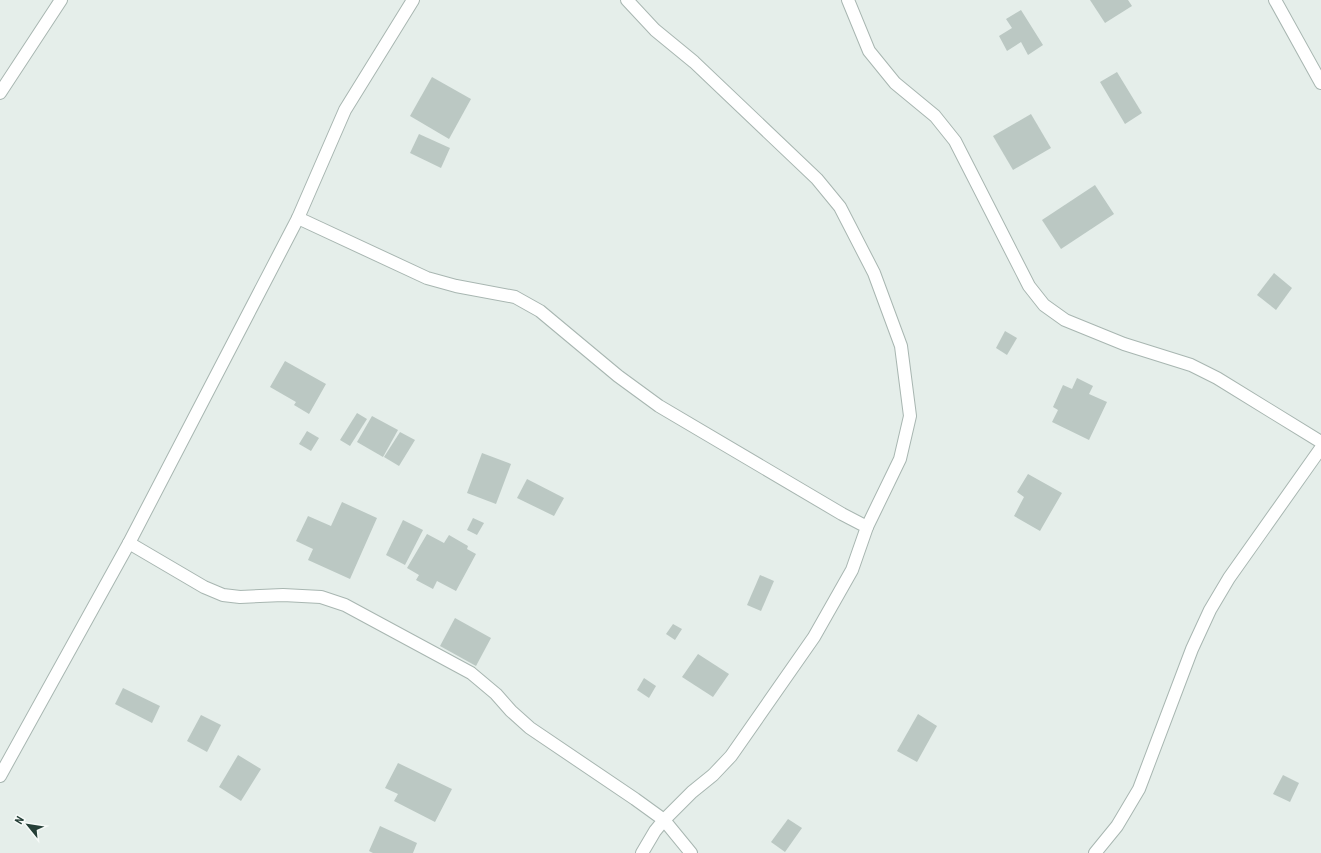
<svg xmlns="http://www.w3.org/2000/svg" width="1321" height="853" font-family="'Roboto Condensed',sans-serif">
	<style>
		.building { fill: #bbc8c3 }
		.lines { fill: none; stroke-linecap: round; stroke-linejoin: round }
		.service-casing { stroke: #a8b6b1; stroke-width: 14 }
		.minor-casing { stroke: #a8b6b1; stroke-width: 14 }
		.service { stroke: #fff; stroke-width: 12 }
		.minor { stroke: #fff; stroke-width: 12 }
	</style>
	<rect width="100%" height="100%" fill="#e5eeea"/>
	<g class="building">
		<polygon points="1090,0 1128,0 1132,6 1105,23"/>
		<polygon points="1021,10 1043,45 1028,55 1021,42 1007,51 999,36 1012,28 1006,19"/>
		<polygon points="1117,72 1142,113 1125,124 1100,82"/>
		<polygon points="432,77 471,99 449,139 410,116"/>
		<polygon points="1031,114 1051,148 1013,170 993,136"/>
		<polygon points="419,134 450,148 441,168 410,153"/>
		<polygon points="1095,185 1114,214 1061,249 1042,220"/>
		<polygon points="1274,273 1292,288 1276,310 1257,295"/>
		<polygon points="1005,331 1017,338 1007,355 996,348"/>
		<polygon points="285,361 326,384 309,414 294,405 296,402 270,387"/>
		<polygon points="1077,378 1093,386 1089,394 1107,402 1089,440 1052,422 1058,410 1053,407 1063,385 1072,389"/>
		<polygon points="357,413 367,419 350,446 340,440"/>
		<polygon points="372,416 398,430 383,457 357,442"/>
		<polygon points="307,431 319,438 311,451 299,444"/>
		<polygon points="400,432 415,440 399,466 384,457"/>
		<polygon points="482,453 511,464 496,504 467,493"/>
		<polygon points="1028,474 1062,493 1040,531 1014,516 1024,497 1017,492"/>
		<polygon points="527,479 564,498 554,516 517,498"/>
		<polygon points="342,502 377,518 350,579 308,560 313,549 296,541 308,516 331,526"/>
		<polygon points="473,518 484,523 477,535 467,530"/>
		<polygon points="403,520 423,530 405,565 386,555"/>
		<polygon points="427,534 444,543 449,535 468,546 467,549 476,554 456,591 437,581 433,589 416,580 419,575 407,568"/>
		<polygon points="760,575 774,581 761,611 747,605"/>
		<polygon points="455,618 491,638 476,666 440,646"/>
		<polygon points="673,624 682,629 675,640 666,634"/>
		<polygon points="698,654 729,674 713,697 682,677"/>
		<polygon points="644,678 656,686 649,698 637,690"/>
		<polygon points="123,688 160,706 152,723 115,704"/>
		<polygon points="918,714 937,726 917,762 897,751"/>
		<polygon points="201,715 221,725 207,752 187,741"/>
		<polygon points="238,755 261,769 241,801 219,787"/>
		<polygon points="398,763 452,789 435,822 394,801 398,794 385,788"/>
		<polygon points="1283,775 1299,783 1290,802 1273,794"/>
		<polygon points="788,819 802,828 785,852 771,842"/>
		<polygon points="380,826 417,843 413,853 373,853 369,851"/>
	</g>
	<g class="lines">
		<defs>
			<g id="service">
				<polyline points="627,0 655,30 694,62 817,179 840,207 874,273 901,346 910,416 900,459 867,527"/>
				<polyline points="848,0 869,51 895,83 935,116 955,141 1029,286 1044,305 1065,320 1124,344 1191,365 1217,378 1321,442"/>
				<polyline points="1275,0 1321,83"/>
				<polyline points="0,93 61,0"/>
				<polyline points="298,218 427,278 456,286 515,297 540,311 618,376 659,406 842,514 867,527 852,570 814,637 731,756 713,775 692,792 664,820 655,831 642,853"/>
				<polyline points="129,543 204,587 223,595 240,597 283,595 321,597 345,605 471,673 496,694 511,711 530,728 635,799 664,820 691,853"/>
				<polyline points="1095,853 1117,826 1139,789 1192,649 1210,610 1229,578 1321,448"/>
			</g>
			<polyline id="minor" points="0,776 129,543 298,218 345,110 413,0"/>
		</defs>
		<use href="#service" class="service-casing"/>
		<use href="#minor" class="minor-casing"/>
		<use href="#service" class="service"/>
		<use href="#minor" class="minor"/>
	</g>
	<g transform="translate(28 825) rotate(300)" stroke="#f6faf8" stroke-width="3" paint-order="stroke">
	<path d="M0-3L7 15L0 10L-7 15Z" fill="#253f37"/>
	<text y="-6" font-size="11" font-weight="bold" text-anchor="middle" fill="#253f37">N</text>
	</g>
</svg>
